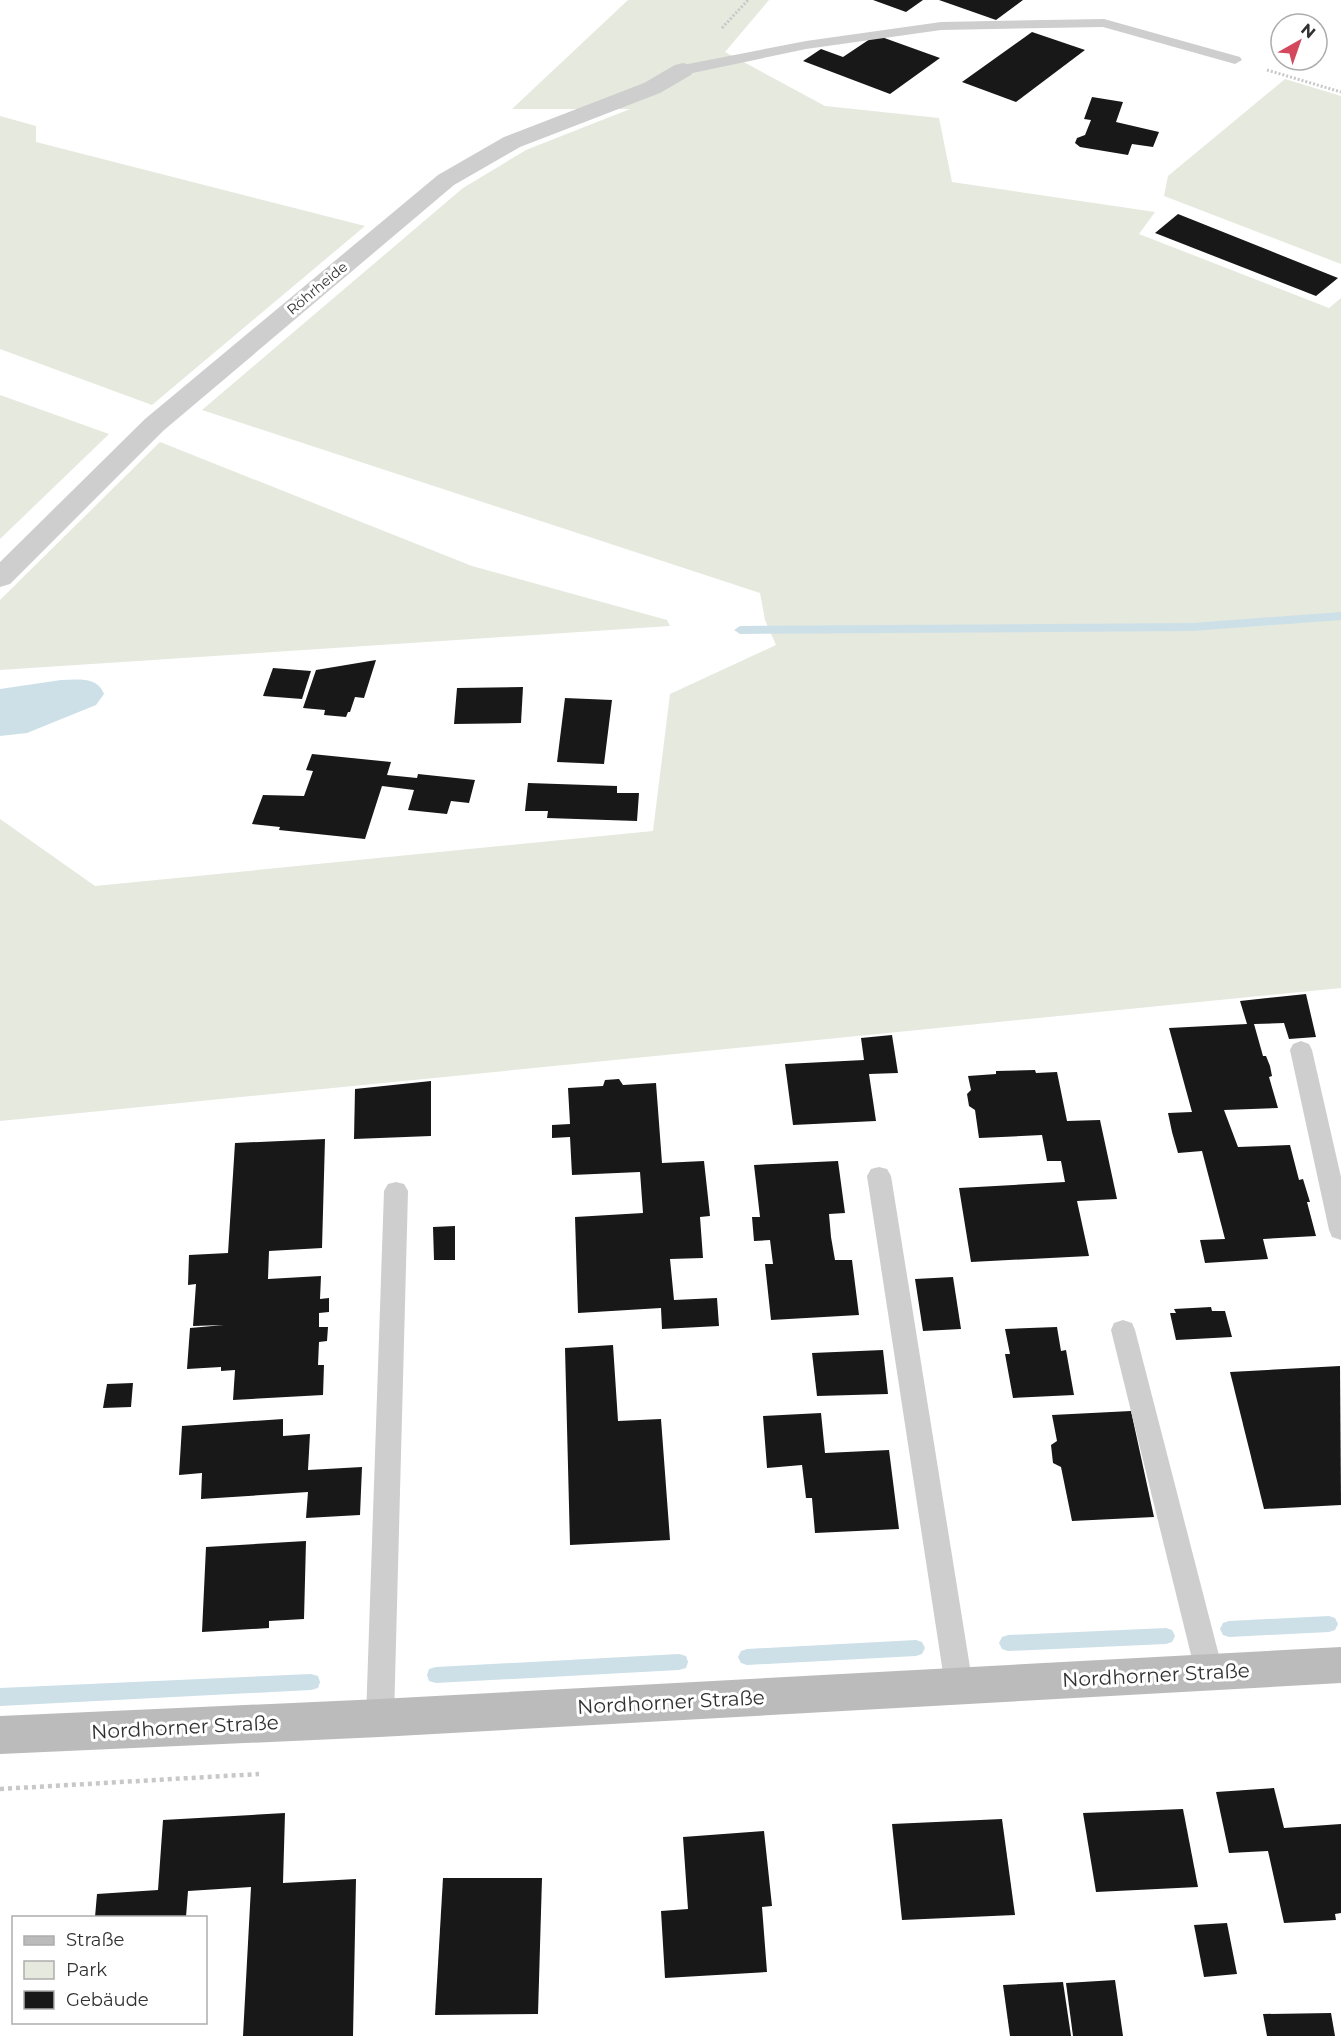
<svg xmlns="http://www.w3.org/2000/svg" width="1341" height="2036" font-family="Montserrat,sans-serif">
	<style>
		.green { fill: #e5e9de }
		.water { fill: #cde0e8 }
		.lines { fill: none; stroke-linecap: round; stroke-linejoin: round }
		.stream { fill: #cde0e8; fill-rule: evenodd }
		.building { fill: #181818 }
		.path-far1 { stroke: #c8c8c8; stroke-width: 3; stroke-dasharray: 2 2; stroke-linecap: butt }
		.path { stroke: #c8c8c8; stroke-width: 4.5; stroke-dasharray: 4 4; stroke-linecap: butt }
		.lane { fill: #cecece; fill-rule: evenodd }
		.street { fill: #cecece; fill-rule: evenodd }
		.secondary { fill: #bbb; fill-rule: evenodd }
		.labels { text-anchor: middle; stroke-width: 6; stroke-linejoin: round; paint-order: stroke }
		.far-street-label { font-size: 14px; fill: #313131; stroke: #fff }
		.near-street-label { font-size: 20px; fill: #313131; stroke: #fff }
	</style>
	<rect width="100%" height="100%" fill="#fff"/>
	<g class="green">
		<polygon points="628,0 769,0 725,52 825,106 939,118 952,182 1155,212 1139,234 1329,308 1341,298 1341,988 0,1121 0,819 95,886 653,831 670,694 776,645 765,620 760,593 202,410 463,188 526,150 630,109 512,109"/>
		<polygon points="1285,79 1341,96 1341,264 1164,196 1168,176"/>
		<polygon points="0,116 36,126 36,142 365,226 152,405 0,349"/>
		<polygon points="0,395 109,434 0,539"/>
		<polygon points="160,442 472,566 667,620 670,626 0,670 0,600"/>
	</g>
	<path class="water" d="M61,680C77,680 97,676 104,694L96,705L27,733L0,736V689Z"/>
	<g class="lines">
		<g class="stream">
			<polygon points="1341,612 1341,620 1192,631 740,634 734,630 740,626 1192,623"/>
			<polygon points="1329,1616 1335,1618 1338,1624 1335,1630 1329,1632 1229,1637 1223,1635 1220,1629 1223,1623 1229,1621"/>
			<polygon points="1166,1628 1172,1630 1175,1636 1172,1642 1166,1644 1008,1651 1002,1649 999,1643 1002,1637 1008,1635"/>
			<polygon points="916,1640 922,1642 925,1648 922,1654 916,1656 747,1665 741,1663 738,1657 741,1651 747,1649"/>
			<polygon points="679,1654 686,1656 688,1662 686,1668 679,1670 436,1683 429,1681 427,1675 429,1669 436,1667"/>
			<polygon points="311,1674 318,1676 320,1682 318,1688 311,1690 0,1706 0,1688"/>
		</g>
	</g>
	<g class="building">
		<polygon points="873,0 923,0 906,12"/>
		<polygon points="939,0 1023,0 996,20"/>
		<polygon points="1032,32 1085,50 1016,102 962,82"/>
		<polygon points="876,35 940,58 890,94 803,61 821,49 843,57"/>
		<polygon points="1092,97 1123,102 1116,122 1159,132 1153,147 1132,144 1128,155 1080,147 1075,143 1077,138 1085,135 1091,120 1084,119"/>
		<polygon points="1178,214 1338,278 1316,296 1155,233"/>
		<polygon points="376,660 364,698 355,697 350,712 348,712 346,717 324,715 325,710 303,708 316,670"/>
		<polygon points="273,668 311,671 302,699 263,696"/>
		<polygon points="523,687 521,723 454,724 457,688"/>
		<polygon points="565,698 612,700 604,764 557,762"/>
		<polygon points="312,754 391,762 387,775 417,778 418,774 475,780 469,803 451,801 447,814 408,810 414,790 382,786 365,839 279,830 280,827 252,824 263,795 304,796 313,771 306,770"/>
		<polygon points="528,783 617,786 617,793 639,793 637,821 547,818 548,811 525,811"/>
		<polygon points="1306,994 1316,1037 1289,1039 1284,1023 1254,1024 1263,1056 1266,1056 1270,1066 1272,1076 1269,1077 1278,1108 1224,1110 1238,1147 1290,1145 1299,1180 1303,1179 1310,1202 1307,1202 1316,1236 1263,1239 1268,1259 1205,1263 1200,1240 1225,1239 1202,1151 1178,1153 1172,1132 1168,1113 1192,1112 1169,1028 1247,1024 1240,1001"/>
		<polygon points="892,1035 898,1073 869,1074 876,1121 793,1125 785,1064 864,1060 861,1038"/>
		<polygon points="1035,1070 1036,1073 1057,1072 1067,1121 1100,1120 1117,1199 1077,1201 1089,1256 971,1262 959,1188 1065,1182 1061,1161 1047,1161 1042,1135 979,1138 975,1110 969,1106 967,1094 971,1090 968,1076 996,1074 996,1071"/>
		<polygon points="619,1079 623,1085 656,1083 662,1163 704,1161 710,1216 700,1217 703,1258 670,1259 674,1300 717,1298 719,1326 662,1329 661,1308 578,1313 575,1217 643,1213 640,1172 572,1175 570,1137 552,1138 552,1125 570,1124 568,1088 603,1086 605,1080"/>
		<polygon points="431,1081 431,1136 354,1139 355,1089"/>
		<polygon points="325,1139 322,1248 269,1251 268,1279 321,1276 320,1299 329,1298 329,1312 319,1313 319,1327 328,1327 327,1341 319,1342 318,1365 324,1365 323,1395 233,1400 235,1370 221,1371 221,1367 187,1369 190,1328 224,1325 193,1326 196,1284 188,1285 189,1255 228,1253 235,1143"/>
		<polygon points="838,1161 845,1213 829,1214 831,1237 835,1260 852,1260 859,1315 771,1320 765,1264 773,1264 770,1240 754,1241 752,1217 760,1217 754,1165"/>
		<polygon points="455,1226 455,1260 434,1260 433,1227"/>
		<polygon points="953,1277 961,1329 923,1331 915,1279"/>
		<polygon points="1211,1307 1212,1311 1225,1311 1232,1337 1176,1340 1170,1313 1176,1313 1174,1309"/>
		<polygon points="1057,1327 1061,1351 1066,1350 1074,1395 1013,1398 1005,1354 1010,1354 1005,1329"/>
		<polygon points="613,1345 618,1421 661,1419 670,1540 570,1545 565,1348"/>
		<polygon points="883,1350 888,1394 817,1396 812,1353"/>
		<polygon points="1340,1366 1341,1505 1264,1509 1230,1372"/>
		<polygon points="133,1383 131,1407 103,1408 107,1384"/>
		<polygon points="1131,1411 1154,1517 1072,1521 1061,1467 1053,1463 1051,1445 1057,1441 1052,1415"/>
		<polygon points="821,1413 825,1453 889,1450 899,1529 815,1533 812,1498 806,1498 802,1465 767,1468 763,1416"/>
		<polygon points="283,1419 283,1436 310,1434 308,1470 362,1467 360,1515 306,1518 308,1492 201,1499 202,1473 179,1475 182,1426"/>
		<polygon points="306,1541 304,1619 269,1621 269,1628 202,1632 206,1547"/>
		<polygon points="1274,1788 1284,1828 1341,1824 1341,1913 1335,1914 1336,1920 1284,1923 1268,1851 1229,1853 1216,1792"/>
		<polygon points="1183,1809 1198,1887 1096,1892 1083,1813"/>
		<polygon points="285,1813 283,1883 356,1879 353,2036 243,2036 251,1887 188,1891 186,1917 95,1917 97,1894 158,1890 163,1820"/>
		<polygon points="1002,1819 1015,1915 902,1920 892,1824"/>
		<polygon points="764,1831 772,1906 762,1907 767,1972 665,1978 661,1911 688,1909 683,1837"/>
		<polygon points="443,1878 542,1878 538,2014 435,2015"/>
		<polygon points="1227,1923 1237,1974 1204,1977 1194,1925"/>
		<polygon points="1115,1980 1123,2036 1073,2036 1066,1983"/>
		<polygon points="1063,1982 1071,2036 1010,2036 1003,1985"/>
		<polygon points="1331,2013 1335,2036 1267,2036 1263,2014"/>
	</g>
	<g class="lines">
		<g class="path-far1">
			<polyline points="722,28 748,0"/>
			<polyline points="1267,70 1341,92"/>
		</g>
		<polyline class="path" points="0,1789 259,1774"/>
		<g class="lane">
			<polygon points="1104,19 1240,57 1242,60 1235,64 1103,27 941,30 806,49 683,75 675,70 683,65 806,41 941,22"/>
			<polygon points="1301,1041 1309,1044 1312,1050 1341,1177 1341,1240 1332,1237 1329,1230 1290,1050 1293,1044"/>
			<polygon points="879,1167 887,1169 891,1176 973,1686 969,1695 959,1699 949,1695 945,1686 867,1176 871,1169"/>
			<polygon points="396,1182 404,1184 408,1191 394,1718 390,1727 380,1731 370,1727 366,1718 384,1191 388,1184"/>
			<polygon points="1123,1320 1132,1323 1135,1330 1223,1671 1219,1680 1209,1684 1199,1680 1195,1671 1111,1330 1114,1323"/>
		</g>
		<polygon class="street" points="683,63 691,65 694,70 691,75 660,93 520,147 454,185 163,431 10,584 0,587 0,562 145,419 438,175 504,137 644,83 675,65"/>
		<polygon class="secondary" points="1341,1647 1341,1683 380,1737 0,1754 0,1716 380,1699"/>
	</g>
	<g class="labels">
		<g class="far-street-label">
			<text transform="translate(317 288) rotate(-40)" y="5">Röhrheide</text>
		</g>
		<g class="near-street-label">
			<text transform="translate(1156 1675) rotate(-3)" y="7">Nordhorner Straße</text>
			<text transform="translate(671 1702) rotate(-3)" y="7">Nordhorner Straße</text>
			<text transform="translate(185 1727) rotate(-3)" y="7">Nordhorner Straße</text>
		</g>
	</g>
	<rect x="12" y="1916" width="195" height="108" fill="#ffffff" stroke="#adadad" stroke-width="1.5"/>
	<rect x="24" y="1936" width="30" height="9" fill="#bbbbbb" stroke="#adadad" stroke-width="1.5"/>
	<text x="66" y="1946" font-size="18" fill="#313131">Straße</text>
	<rect x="24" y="1961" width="30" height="18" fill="#e5e9de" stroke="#adadad" stroke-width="1.5"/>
	<text x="66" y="1976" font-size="18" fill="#313131">Park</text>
	<rect x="24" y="1991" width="30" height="18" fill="#181818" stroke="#adadad" stroke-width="1.5"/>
	<text x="66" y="2006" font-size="18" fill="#313131">Gebäude</text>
	<g transform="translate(1299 42) rotate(40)"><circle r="28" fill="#ffffff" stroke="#adadad" stroke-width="1.5"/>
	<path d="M0-4.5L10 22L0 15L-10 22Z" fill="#d3485d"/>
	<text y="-9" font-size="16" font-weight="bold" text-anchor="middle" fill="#313131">N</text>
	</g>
</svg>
